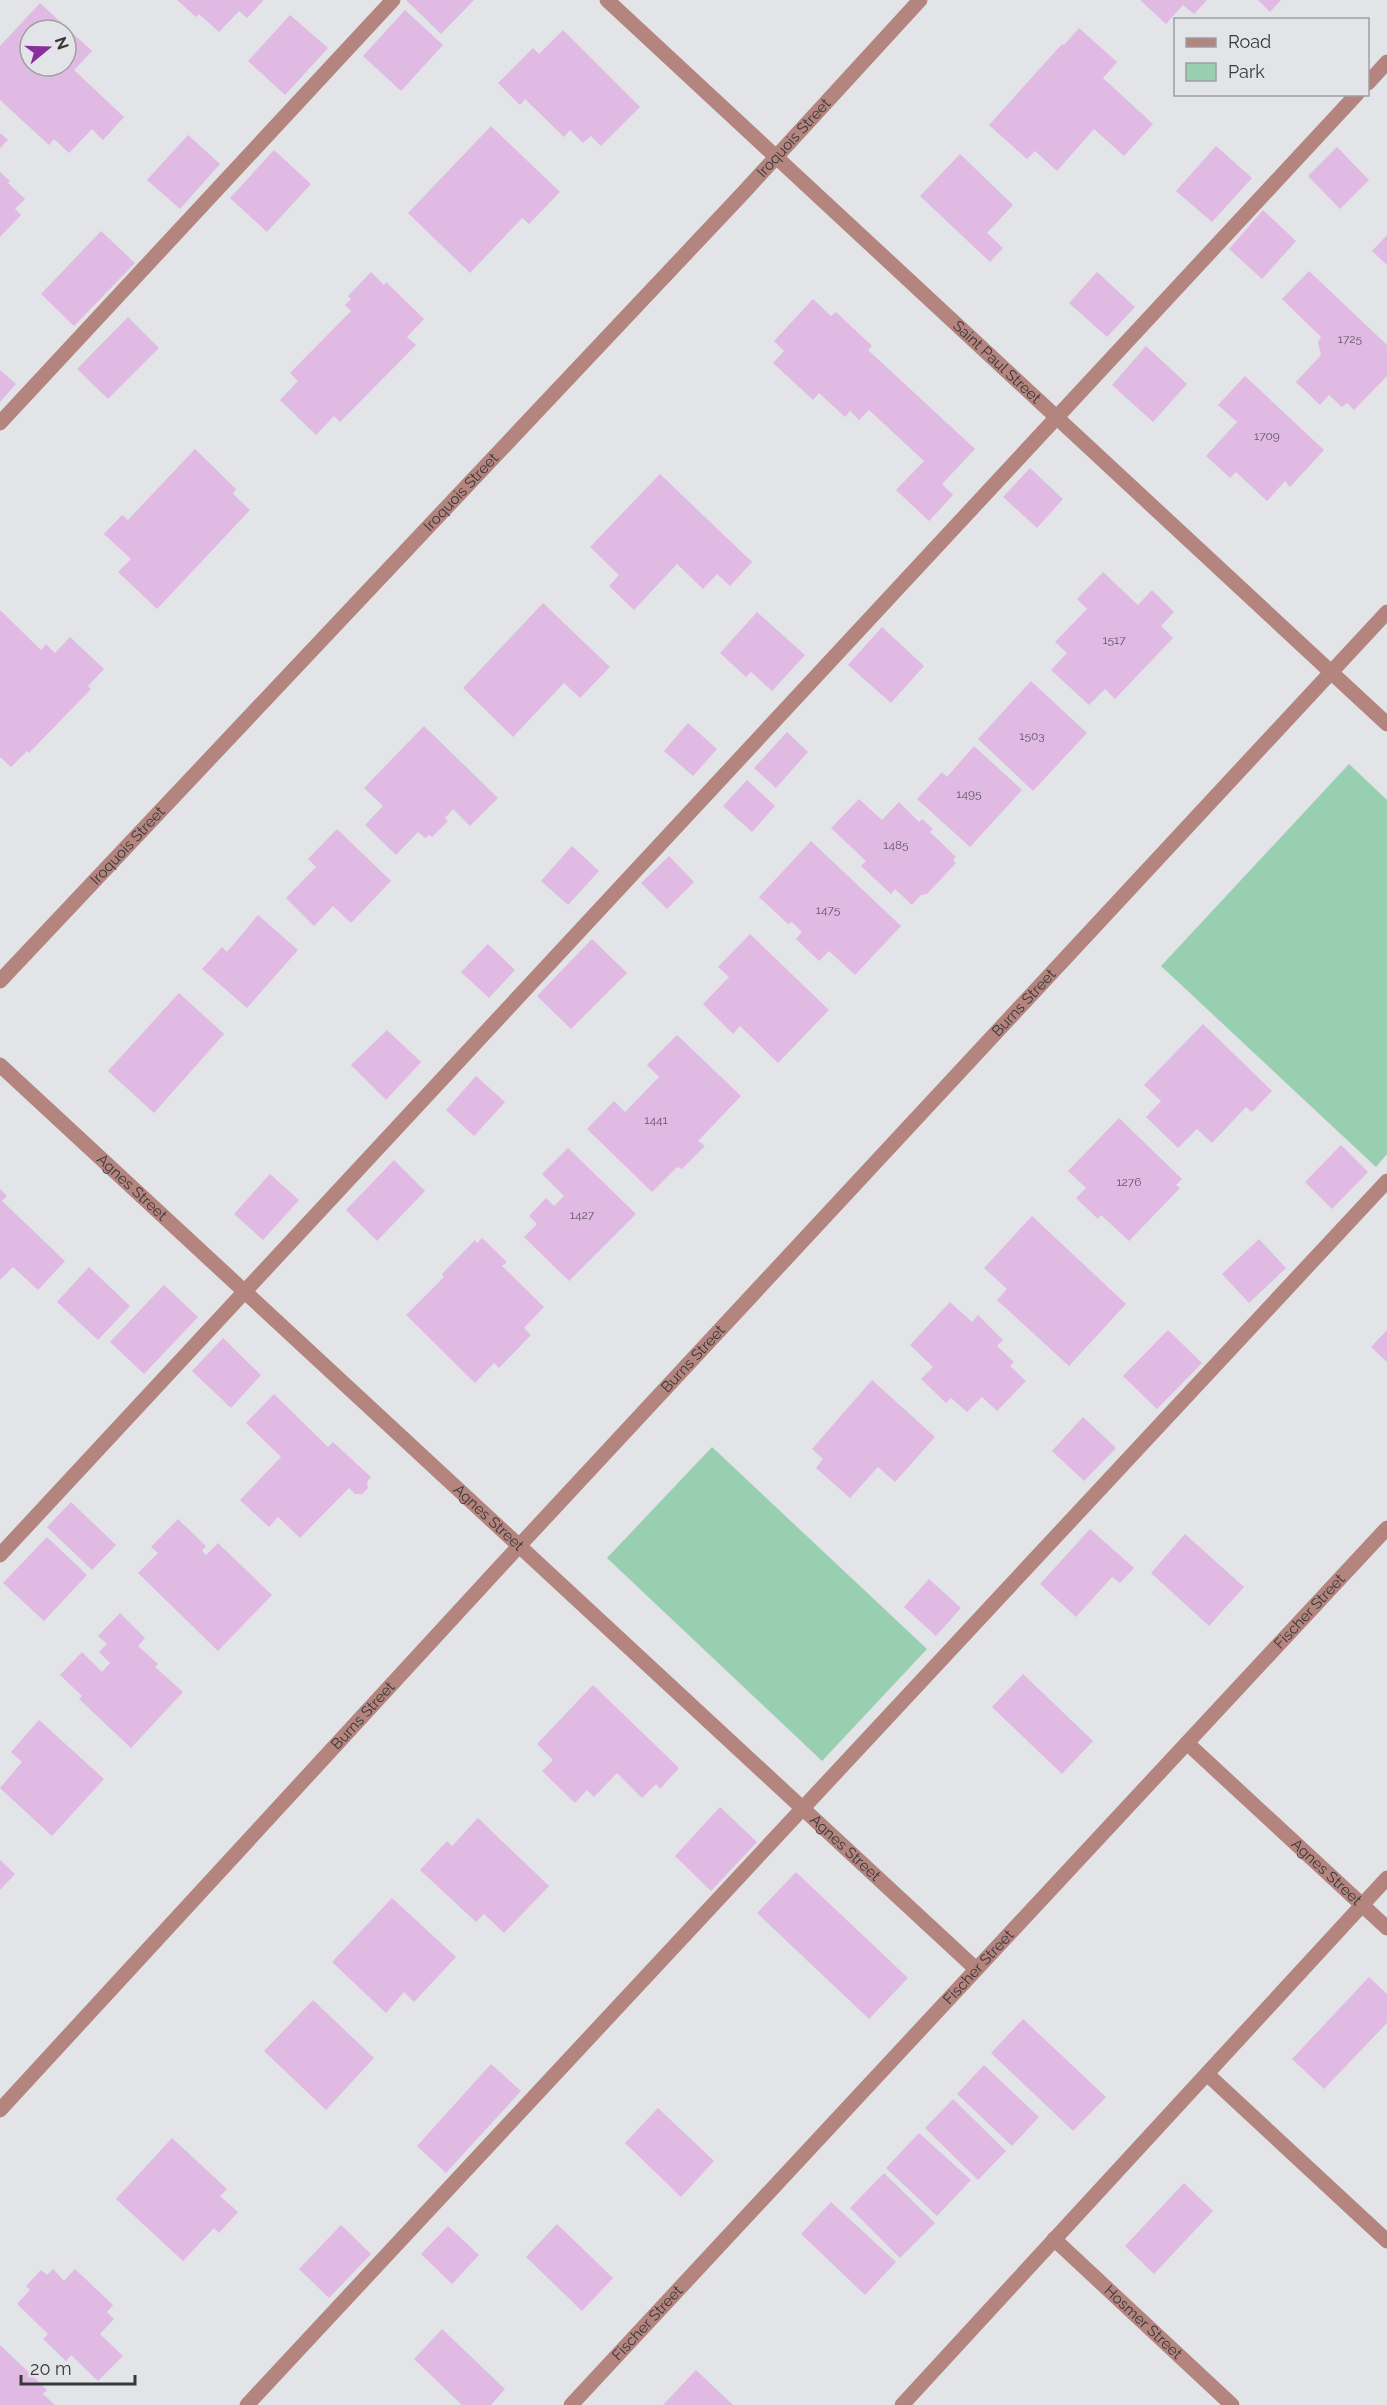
<svg xmlns="http://www.w3.org/2000/svg" width="1387" height="2405" font-family="Raleway,sans-serif">
	<style>
		.green { fill: #98cfb1 }
		.building { fill: #e1bae4; fill-rule: evenodd }
		.lines { fill: none; stroke-linecap: round; stroke-linejoin: round }
		.minor { stroke: #b4847e; stroke-width: 15 }
		.labels { text-anchor: middle; stroke-width: 6; stroke-linejoin: round; paint-order: stroke }
		.number-label { font-size: 12px; fill: #625864 }
		.street-label { font-size: 15px; fill: #38383a; stroke: #e2e4e7 }
	</style>
	<rect width="100%" height="100%" fill="#e2e4e7"/>
	<g class="green">
		<polygon points="1349,764 1387,800 1387,1154 1376,1167 1161,966"/>
		<polygon points="712,1447 927,1649 822,1761 607,1558"/>
	</g>
	<g class="building">
		<polygon points="177,0 262,0 263,1 247,18 239,11 219,32 199,14 196,17"/>
		<polygon points="406,0 474,0 441,34"/>
		<polygon points="1140,0 1207,0 1194,14 1183,5 1166,24"/>
		<polygon points="1258,0 1281,0 1270,12"/>
		<path d="M40,3L92,51L74,70L124,117L103,140L92,129L69,153L54,139L49,145L0,100V46ZM30,30H66V66H30Z"/>
		<polygon points="405,10 443,45 401,91 363,56"/>
		<polygon points="290,15 328,48 285,95 248,61"/>
		<polygon points="1079,28 1117,62 1103,78 1153,124 1124,156 1094,129 1057,171 1035,151 1027,159 989,125 1062,44 1064,45"/>
		<polygon points="563,30 640,107 601,146 591,136 583,143 570,130 564,137 525,99 520,105 498,83 533,48 539,54"/>
		<polygon points="491,126 560,192 529,224 522,218 470,273 408,213"/>
		<polygon points="0,133 8,140 0,148"/>
		<polygon points="188,135 220,164 180,209 147,180"/>
		<polygon points="1216,146 1252,178 1212,222 1176,191"/>
		<polygon points="1337,147 1369,180 1340,209 1308,176"/>
		<polygon points="274,150 311,184 267,232 230,198"/>
		<polygon points="960,154 1013,205 987,233 1003,248 990,262 920,196"/>
		<polygon points="0,172 10,181 8,183 25,199 15,209 21,215 0,237"/>
		<polygon points="1263,210 1296,241 1262,279 1229,249"/>
		<polygon points="101,231 135,263 74,326 41,294"/>
		<polygon points="1387,235 1387,265 1372,251"/>
		<polygon points="1309,271 1387,345 1387,376 1354,410 1347,403 1342,407 1329,395 1320,405 1296,382 1321,355 1318,342 1321,337 1282,299"/>
		<polygon points="371,272 384,285 386,282 424,319 407,337 416,345 340,422 334,416 316,435 280,400 298,381 290,373 351,311 345,305 351,299 348,296"/>
		<polygon points="1097,272 1135,307 1107,337 1069,303"/>
		<polygon points="813,299 831,316 836,312 872,346 868,350 975,449 942,484 953,495 929,521 896,490 924,461 869,410 859,420 850,411 845,417 819,393 813,400 773,363 784,351 774,341"/>
		<polygon points="128,317 159,348 108,399 77,369"/>
		<polygon points="1146,346 1187,384 1153,422 1112,385"/>
		<polygon points="0,370 16,384 0,402"/>
		<polygon points="1245,376 1324,450 1290,487 1285,481 1267,501 1236,472 1230,478 1206,456 1237,422 1218,405"/>
		<polygon points="195,449 236,489 233,494 250,510 157,609 118,572 131,559 104,534 122,515 128,520"/>
		<polygon points="1030,468 1063,499 1037,528 1003,497"/>
		<polygon points="660,474 752,562 730,586 717,574 703,589 677,564 634,610 609,586 619,575 590,547"/>
		<polygon points="1103,572 1138,605 1152,590 1174,612 1161,626 1173,638 1115,699 1105,689 1089,705 1051,670 1067,653 1055,642 1087,609 1077,599"/>
		<polygon points="543,603 610,667 580,698 564,683 513,737 463,688"/>
		<polygon points="0,610 41,650 46,644 55,653 70,637 104,669 88,686 91,689 29,753 27,751 11,767 0,757"/>
		<polygon points="757,612 805,655 772,691 751,672 746,677 720,653"/>
		<polygon points="882,627 924,666 891,703 848,665"/>
		<polygon points="1031,681 1087,733 1033,791 978,739"/>
		<polygon points="688,723 717,749 693,776 664,751"/>
		<polygon points="424,726 498,798 470,826 453,809 445,818 448,821 432,837 429,835 425,838 418,832 396,855 365,825 383,806 364,788"/>
		<polygon points="787,732 808,752 776,788 754,768"/>
		<polygon points="974,746 1022,790 970,847 917,799 942,772 947,777"/>
		<polygon points="747,780 775,806 752,832 723,806"/>
		<polygon points="859,799 882,820 899,802 919,822 922,819 933,829 930,832 956,857 953,860 956,863 927,894 921,895 912,905 895,889 891,894 861,866 866,861 831,828"/>
		<polygon points="337,829 391,881 351,923 333,906 314,926 286,898 316,867 308,859"/>
		<polygon points="811,841 901,926 855,975 829,951 819,961 796,939 802,932 792,922 788,924 759,897"/>
		<polygon points="572,846 599,871 568,905 541,881"/>
		<polygon points="669,856 694,882 667,909 641,883"/>
		<polygon points="258,915 298,950 247,1008 202,969 222,947 227,952"/>
		<polygon points="750,934 829,1010 778,1063 740,1026 733,1034 703,1004 729,977 718,967"/>
		<polygon points="592,939 627,973 571,1029 537,996"/>
		<polygon points="488,944 515,970 489,998 461,972"/>
		<polygon points="179,993 224,1034 154,1113 108,1071"/>
		<polygon points="1203,1024 1272,1091 1252,1112 1246,1107 1212,1143 1197,1129 1178,1148 1146,1117 1161,1101 1144,1085"/>
		<polygon points="387,1030 421,1062 386,1100 351,1065"/>
		<polygon points="677,1035 741,1096 698,1141 705,1146 682,1169 677,1167 652,1192 587,1129 614,1101 625,1112 659,1077 647,1065"/>
		<polygon points="476,1076 505,1102 474,1136 446,1110"/>
		<polygon points="1119,1118 1182,1179 1176,1185 1180,1188 1129,1241 1101,1215 1098,1219 1076,1198 1086,1188 1068,1171"/>
		<polygon points="1341,1145 1368,1172 1332,1209 1305,1182"/>
		<polygon points="568,1148 636,1214 569,1281 524,1237 537,1224 529,1216 546,1198 554,1206 564,1196 542,1174"/>
		<polygon points="394,1160 425,1191 377,1241 346,1210"/>
		<polygon points="270,1174 299,1200 263,1240 234,1214"/>
		<polygon points="0,1189 7,1196 2,1201 65,1261 38,1290 13,1267 0,1280"/>
		<polygon points="1032,1216 1126,1304 1069,1366 997,1300 1007,1289 984,1268"/>
		<polygon points="482,1238 507,1262 502,1266 544,1307 524,1328 531,1335 499,1368 494,1363 475,1383 406,1315 444,1277 442,1274 475,1240 477,1243"/>
		<polygon points="1259,1239 1286,1268 1249,1303 1222,1274"/>
		<polygon points="89,1267 130,1306 98,1340 57,1302"/>
		<polygon points="164,1285 198,1317 144,1374 110,1342"/>
		<polygon points="950,1302 972,1322 978,1315 1003,1340 997,1346 1014,1362 1010,1366 1026,1381 997,1411 982,1397 967,1412 951,1398 946,1403 921,1379 933,1367 910,1345"/>
		<polygon points="1168,1330 1202,1363 1157,1409 1123,1376"/>
		<polygon points="1387,1330 1387,1362 1371,1347"/>
		<polygon points="223,1338 261,1375 231,1408 192,1371"/>
		<polygon points="872,1380 935,1437 895,1482 878,1467 850,1498 816,1468 823,1459 812,1449"/>
		<polygon points="274,1394 328,1447 333,1442 371,1477 367,1482 368,1488 362,1494 355,1494 349,1488 300,1538 278,1517 269,1527 240,1500 281,1457 246,1423"/>
		<polygon points="1083,1417 1116,1448 1084,1481 1052,1451"/>
		<polygon points="71,1502 116,1545 92,1570 47,1527"/>
		<polygon points="178,1519 206,1546 202,1551 206,1555 218,1543 272,1595 218,1651 138,1573 158,1553 151,1547"/>
		<polygon points="1090,1529 1134,1568 1120,1583 1112,1577 1076,1617 1040,1584"/>
		<polygon points="1185,1534 1244,1587 1209,1626 1151,1573"/>
		<polygon points="47,1537 87,1575 44,1621 3,1583"/>
		<polygon points="929,1579 961,1608 936,1636 904,1607"/>
		<polygon points="120,1613 145,1638 138,1646 158,1664 155,1667 183,1692 131,1748 79,1699 82,1696 60,1675 82,1652 102,1672 110,1663 99,1652 107,1644 98,1636"/>
		<polygon points="1023,1674 1093,1741 1062,1774 992,1707"/>
		<polygon points="593,1685 679,1768 660,1789 656,1784 642,1798 617,1773 594,1797 587,1790 575,1803 542,1771 553,1760 537,1744"/>
		<polygon points="39,1720 104,1779 52,1836 0,1788 22,1762 11,1752"/>
		<polygon points="720,1807 757,1842 711,1891 675,1856"/>
		<polygon points="478,1818 549,1886 504,1933 484,1914 476,1922 420,1870 447,1841 452,1846"/>
		<polygon points="0,1860 15,1874 0,1890"/>
		<polygon points="796,1872 908,1978 869,2019 757,1913"/>
		<polygon points="392,1898 456,1957 414,2002 404,1992 386,2013 332,1962"/>
		<polygon points="1369,1977 1387,1994 1387,2023 1324,2089 1292,2059"/>
		<polygon points="313,2000 374,2058 326,2110 264,2051"/>
		<polygon points="1023,2019 1106,2097 1073,2131 991,2053"/>
		<polygon points="491,2064 521,2091 446,2173 417,2146"/>
		<polygon points="984,2065 1039,2117 1012,2146 957,2094"/>
		<polygon points="953,2099 1006,2151 978,2180 925,2128"/>
		<polygon points="658,2108 714,2161 681,2197 625,2143"/>
		<polygon points="919,2133 971,2180 937,2216 886,2168"/>
		<polygon points="172,2138 227,2189 220,2196 238,2212 219,2233 214,2228 183,2261 116,2199"/>
		<polygon points="884,2173 935,2223 900,2258 850,2208"/>
		<polygon points="1184,2183 1213,2211 1154,2274 1125,2246"/>
		<polygon points="831,2202 896,2262 865,2295 801,2234"/>
		<polygon points="557,2224 613,2278 582,2311 526,2257"/>
		<polygon points="341,2225 371,2254 329,2298 299,2269"/>
		<polygon points="448,2226 479,2255 452,2284 421,2254"/>
		<polygon points="53,2269 64,2281 75,2269 113,2305 107,2312 114,2319 100,2334 123,2356 98,2381 71,2355 66,2361 43,2339 48,2334 17,2304 30,2290 26,2286 41,2270 47,2275"/>
		<polygon points="442,2329 505,2389 491,2405 462,2405 414,2359"/>
		<polygon points="0,2345 47,2390 43,2394 55,2405 0,2405"/>
		<polygon points="696,2370 733,2405 663,2405"/>
	</g>
	<g class="lines">
		<g class="minor">
			<path id="s1" d="M607,0L1387,724"/>
			<polyline points="1368,83 1387,62"/>
			<polyline points="0,423 393,0"/>
			<path id="s2" d="M0,981L744,192L920,0"/>
			<path id="s3" d="M0,1065L976,1969"/>
			<polyline points="0,1555 1357,94"/>
			<path id="s4" d="M1187,1743L1387,1928"/>
			<polyline points="1207,2074 1387,2241"/>
			<path id="s5" d="M0,2110L519,1546L1387,612"/>
			<path id="s6" d="M1054,2239L1232,2405"/>
			<polyline points="247,2405 1387,1181"/>
			<path id="s7" d="M571,2405L1387,1528"/>
			<polyline points="902,2405 1387,1878"/>
		</g>
	</g>
	<g class="labels">
		<g class="number-label">
			<text x="1350" y="343">1725</text>
			<text x="1267" y="440">1709</text>
			<text x="1114" y="644">1517</text>
			<text x="1032" y="740">1503</text>
			<text x="969" y="798">1495</text>
			<text x="896" y="849">1485</text>
			<text x="828" y="914">1475</text>
			<text x="656" y="1124">1441</text>
			<text x="1129" y="1186">1276</text>
			<text x="582" y="1219">1427</text>
		</g>
		<g class="street-label">
			<text dy="5" stroke="none"><textPath href="#s2" startOffset="1158">Iroquois Street</textPath></text>
			<text dy="5" stroke="none"><textPath href="#s1" startOffset="532">Saint Paul Street</textPath></text>
			<text dy="5" stroke="none"><textPath href="#s2" startOffset="672">Iroquois Street</textPath></text>
			<text dy="5" stroke="none"><textPath href="#s2" startOffset="186">Iroquois Street</textPath></text>
			<text dy="5" stroke="none"><textPath href="#s5" startOffset="1508">Burns Street</textPath></text>
			<text dy="5" stroke="none"><textPath href="#s3" startOffset="180">Agnes Street</textPath></text>
			<text dy="5" stroke="none"><textPath href="#s5" startOffset="1022">Burns Street</textPath></text>
			<text dy="5" stroke="none"><textPath href="#s3" startOffset="666">Agnes Street</textPath></text>
			<text dy="5" stroke="none"><textPath href="#s7" startOffset="1084">Fischer Street</textPath></text>
			<text dy="5" stroke="none"><textPath href="#s5" startOffset="536">Burns Street</textPath></text>
			<text dy="5" stroke="none"><textPath href="#s3" startOffset="1152">Agnes Street</textPath></text>
			<text dy="5" stroke="none"><textPath href="#s4" startOffset="190">Agnes Street</textPath></text>
			<text dy="5" stroke="none"><textPath href="#s7" startOffset="598">Fischer Street</textPath></text>
			<text dy="5" stroke="none"><textPath href="#s7" startOffset="112">Fischer Street</textPath></text>
			<text dy="5" stroke="none"><textPath href="#s6" startOffset="122">Hosmer Street</textPath></text>
		</g>
	</g>
	<rect x="1174" y="18" width="195" height="78" fill="#e2e4e7" stroke="#9e9fa2" stroke-width="1.5"/>
	<rect x="1186" y="38" width="30" height="9" fill="#b4847e" stroke="#9e9fa2" stroke-width="1.5"/>
	<text x="1228" y="48" font-size="18" fill="#38383a">Road</text>
	<rect x="1186" y="63" width="30" height="18" fill="#98cfb1" stroke="#9e9fa2" stroke-width="1.5"/>
	<text x="1228" y="78" font-size="18" fill="#38383a">Park</text>
	<g transform="translate(48 48) rotate(71)"><circle r="28" fill="#e2e4e7" stroke="#9e9fa2" stroke-width="1.5"/>
	<path d="M0-4.5L10 22L0 15L-10 22Z" fill="#892e9a"/>
	<text y="-9" font-size="16" font-weight="bold" text-anchor="middle" fill="#38383a">N</text>
	</g>
	<path d="M21 2375v9h114v-9" fill="none" stroke="#38383a" stroke-width="3"/>
	<text x="30" y="2375" font-size="18" fill="#38383a" stroke="#e2e4e7" stroke-width="4.5" paint-order="stroke">20 m</text>
</svg>
